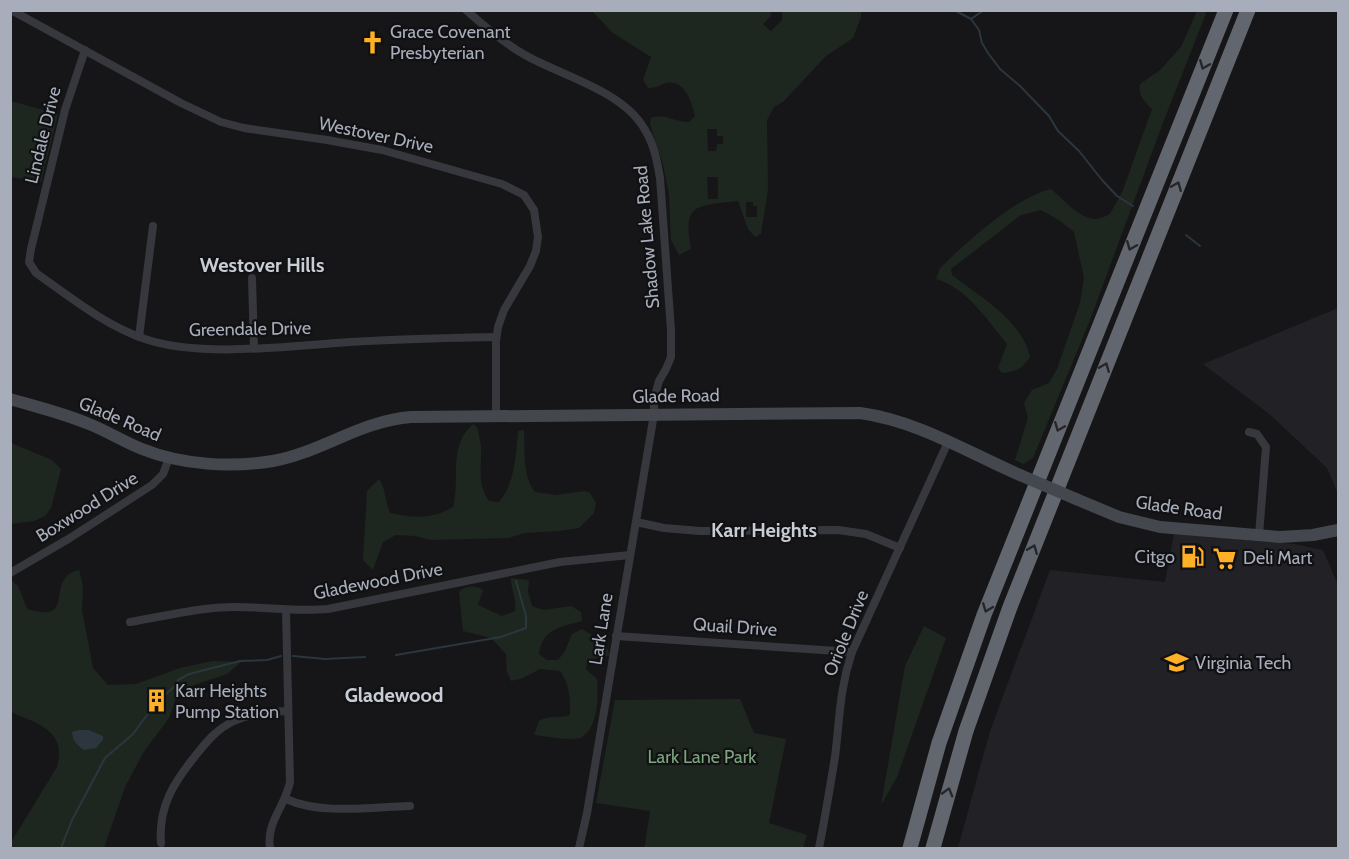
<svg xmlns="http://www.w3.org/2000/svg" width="1349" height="859" font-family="Cabin,sans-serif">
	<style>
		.built { fill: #222226 }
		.green { fill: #1e271f; fill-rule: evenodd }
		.water { fill: #2b363e }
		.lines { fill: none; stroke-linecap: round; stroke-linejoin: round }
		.stream { stroke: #2b363e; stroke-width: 2 }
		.street { stroke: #37383e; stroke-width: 8 }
		.secondary { stroke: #44474e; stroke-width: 12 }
		.highway { stroke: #62666f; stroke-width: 15 }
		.secondary-bridge { stroke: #44474e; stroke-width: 12 }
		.oneway { stroke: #25262a }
		.labels { text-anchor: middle; stroke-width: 4.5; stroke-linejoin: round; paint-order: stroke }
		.poi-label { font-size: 18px; fill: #a7adba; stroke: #111113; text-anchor: start }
		.street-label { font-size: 18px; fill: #a7adba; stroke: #111113 }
		.park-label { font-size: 18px; fill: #7ca67d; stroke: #111113 }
		.neighbourhood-label { font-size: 20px; font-weight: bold; fill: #c8ccd5; stroke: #111113 }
	</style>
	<rect width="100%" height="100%" fill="#161618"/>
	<g class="built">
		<polygon points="1338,308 1338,494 1327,468 1268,413 1203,364"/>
		<polygon points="1174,534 1294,544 1323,550 1338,585 1338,848 958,848 990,731 1050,570 1165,582"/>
	</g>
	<g class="green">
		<path d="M592,11H770L771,16L763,24L771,31L782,20V11H861V17L853,38L826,56L783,102L774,107L767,120L768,189L761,234L755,237L748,229L738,201C697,206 682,202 691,249L679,255L671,240L669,194L663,165L650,124L651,118C663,113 677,123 689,122L695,116C692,103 685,79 666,83C658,85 658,88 648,88L643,80L651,57L613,33ZM707,129H717V136H723V144H717L716,151H708ZM707,177H718V199H708ZM746,202H753V206H757V217H746Z"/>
		<path d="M1197,11H1207L1164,120L1090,320L1033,458L1023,464L1015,460L1028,418L1024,403L1032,390L1049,383L1057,369L1080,303L1084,278L1074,232L1059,220L1041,210L1021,215L951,269L952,275C980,297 1022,320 1030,357C1022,369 1016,372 1002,373L998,368L1007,344C989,322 965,286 936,279L940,268C969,240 1012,200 1050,189C1064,198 1078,219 1096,219C1100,219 1106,216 1110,214L1123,190L1152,109C1145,102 1138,96 1140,84L1160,70L1181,47Z"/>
		<polygon points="11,101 58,114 41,182 11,177"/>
		<path d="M473,424L477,427C479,436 482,446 481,455C481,474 478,484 489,501L499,502C515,484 516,453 518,431L524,430C525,450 522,475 535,492L556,495L585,491L590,493L596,503L594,513L579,528L559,531L525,533L508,538L430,540L416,536L396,535L383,542L373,570L363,560L367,491L379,479C386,489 385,502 390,513C413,518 431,520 453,507C461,478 447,447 473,424Z"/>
		<polygon points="11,443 52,460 61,469 51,508 45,516 34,521 11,524"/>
		<path d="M79,570L83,586L82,610L93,668L108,685L136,684L180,668L213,661L241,662L227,674L197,684L178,692L169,718L143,753L125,787L104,848H11L10,844L57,767C67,730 38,724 11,712V580L18,586L27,609C79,625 43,578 79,570Z"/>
		<path d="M511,578L529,580L528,592L532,606L543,610L571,606L581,612L582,621C560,627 542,629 539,654L547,660H558L565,651L572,634L582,629L605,643L610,655L588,660L586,669L597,679C598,696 599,726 582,737C573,742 545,736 534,735L539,721C550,715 558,719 570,715C570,699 570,684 560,671L540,669L523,678L511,681L507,672L506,654L491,638L463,631L459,592C466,585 475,585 483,590L478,605L502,616L515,611C517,598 511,591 511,578Z"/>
		<polygon points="924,626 946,638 897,777 881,805 905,666"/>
		<polygon points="740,699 754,733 786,739 769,823 807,835 803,848 643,848 645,845 650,811 596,803 615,700"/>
	</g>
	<path class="water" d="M79,730H89L103,736V740L96,748L84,750C78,746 72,740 72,732Z"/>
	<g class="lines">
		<g class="stream">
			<polyline points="954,10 971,19 979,30 982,43 988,53 1000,69 1020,86 1049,116 1058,131 1079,151 1102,180 1117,196 1133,206"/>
			<polyline points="971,19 984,10"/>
			<polyline points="1186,235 1200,246"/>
			<polyline points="396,655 501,637 526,628 526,616 516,581"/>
			<polyline points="293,656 325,659 365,657"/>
			<polyline points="61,848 72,820 105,758 133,734 155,704 175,686 178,680 189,674 240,661 267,660 281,656"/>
		</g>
		<g class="street">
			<polyline points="11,10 181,103 221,122 244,128 327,140 382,150 502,184 524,195 534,210 538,237 536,251 530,266 504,310 498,327 496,341 496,415"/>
			<path d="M466,10C485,27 504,43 525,55C562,76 624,91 645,130C654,144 657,161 660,178L671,330V357L666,369L659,381L654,399V414L587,813L579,848"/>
			<path d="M85,50L65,110L31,249L29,262L36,273C70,297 106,326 145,339C197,357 281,347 336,343C390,339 443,338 496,337"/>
			<polyline points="252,278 254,348"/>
			<polyline points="139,337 153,226"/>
			<polyline points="1249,432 1257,434 1266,447 1259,535"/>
			<polyline points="636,522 664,528 700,531 838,530 866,534 900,548"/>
			<polyline points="10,573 70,538 152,485 163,474 169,458"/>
			<path d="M130,622C165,616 200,607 236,607C267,607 297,612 328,609L560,562L630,555"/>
			<polyline points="616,636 852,652"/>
			<path d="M286,799C321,815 371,807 410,806"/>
			<path d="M161,843C158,807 174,782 196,755C207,741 217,729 234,721C251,713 269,712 288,711"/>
			<path d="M270,848C266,822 285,807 290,782L286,611"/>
			<path d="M819,848C825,818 830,787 835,757C840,718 839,691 852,652L948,442"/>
		</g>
		<g class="secondary">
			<path d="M10,399C37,407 63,413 89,424C107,431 124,442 142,449C182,465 231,468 273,461C322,452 360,421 411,417L860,413C918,421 967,452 1020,475"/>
			<polyline points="1076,499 1119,517 1160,527 1280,537 1313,535 1338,530"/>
		</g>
		<g class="highway">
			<polyline points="910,848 939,743 984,615 1226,10"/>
			<polyline points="933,848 966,731 1010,607 1248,10"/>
		</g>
		<polyline class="secondary-bridge" points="1020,475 1076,499"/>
	</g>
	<defs><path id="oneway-chevron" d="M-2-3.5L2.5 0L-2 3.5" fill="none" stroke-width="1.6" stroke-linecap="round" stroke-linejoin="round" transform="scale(1.5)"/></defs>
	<g class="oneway">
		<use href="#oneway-chevron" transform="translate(1204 65) rotate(112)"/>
		<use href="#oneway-chevron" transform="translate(1177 186) rotate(-68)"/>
		<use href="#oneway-chevron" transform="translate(1131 246) rotate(112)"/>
		<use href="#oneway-chevron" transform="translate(1105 367) rotate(-68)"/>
		<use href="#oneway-chevron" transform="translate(1059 427) rotate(112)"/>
		<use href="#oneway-chevron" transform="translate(1033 549) rotate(-68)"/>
		<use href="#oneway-chevron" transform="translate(987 608) rotate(111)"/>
		<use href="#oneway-chevron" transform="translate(948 792) rotate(-74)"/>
	</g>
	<defs>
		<symbol id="church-bare" viewBox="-9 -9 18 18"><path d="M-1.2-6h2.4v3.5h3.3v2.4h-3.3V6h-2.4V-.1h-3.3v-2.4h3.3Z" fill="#ffb027" stroke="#111113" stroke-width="2.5" paint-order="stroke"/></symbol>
		<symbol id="fuel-bare" viewBox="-9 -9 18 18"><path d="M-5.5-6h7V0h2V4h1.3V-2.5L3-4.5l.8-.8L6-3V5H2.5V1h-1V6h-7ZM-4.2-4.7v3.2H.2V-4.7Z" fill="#ffb027" stroke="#111113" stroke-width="2.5" paint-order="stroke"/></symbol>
		<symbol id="supermarket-bare" viewBox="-9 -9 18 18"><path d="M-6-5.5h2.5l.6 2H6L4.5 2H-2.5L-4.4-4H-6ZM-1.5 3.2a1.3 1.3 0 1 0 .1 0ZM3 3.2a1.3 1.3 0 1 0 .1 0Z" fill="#ffb027" stroke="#111113" stroke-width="2.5" paint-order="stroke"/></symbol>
		<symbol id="university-bare" viewBox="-9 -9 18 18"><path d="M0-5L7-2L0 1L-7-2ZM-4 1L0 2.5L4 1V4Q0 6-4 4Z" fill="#ffb027" stroke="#111113" stroke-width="2.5" paint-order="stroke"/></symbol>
		<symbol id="building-bare" viewBox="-9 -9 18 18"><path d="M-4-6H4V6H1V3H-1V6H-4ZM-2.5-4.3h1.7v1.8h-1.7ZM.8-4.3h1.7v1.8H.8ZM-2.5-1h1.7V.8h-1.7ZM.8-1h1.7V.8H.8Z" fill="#ffb027" stroke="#111113" stroke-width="2.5" paint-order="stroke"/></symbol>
	</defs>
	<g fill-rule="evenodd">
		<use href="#church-bare" x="356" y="26" width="33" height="33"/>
		<use href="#fuel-bare" x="1176" y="540" width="33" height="33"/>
		<use href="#supermarket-bare" x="1208" y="542" width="33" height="33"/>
		<use href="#university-bare" x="1160" y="646" width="33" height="33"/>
		<use href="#building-bare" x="140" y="684" width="33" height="33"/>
	</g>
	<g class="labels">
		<g class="poi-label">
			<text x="390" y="38">Grace Covenant<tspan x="390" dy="21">Presbyterian</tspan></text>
			<text x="1175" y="563" text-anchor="end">Citgo</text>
			<text x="1243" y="564">Deli Mart</text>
			<text x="1195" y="669">Virginia Tech</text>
			<text x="175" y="697">Karr Heights<tspan x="175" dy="21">Pump Station</tspan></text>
		</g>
		<g class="street-label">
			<text transform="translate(43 135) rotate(-76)" y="6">Lindale Drive</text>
			<text transform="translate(376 135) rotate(12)" y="6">Westover Drive</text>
			<text transform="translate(647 237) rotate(-95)" y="6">Shadow Lake Road</text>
			<text transform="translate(250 329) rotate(-1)" y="6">Greendale Drive</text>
			<text transform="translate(676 396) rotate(-1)" y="6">Glade Road</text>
			<text transform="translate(120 419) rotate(23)" y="6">Glade Road</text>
			<text transform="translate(87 507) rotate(-32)" y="6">Boxwood Drive</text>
			<text transform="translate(1179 508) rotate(8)" y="6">Glade Road</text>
			<text transform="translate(378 581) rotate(-11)" y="6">Gladewood Drive</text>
			<text transform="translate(735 627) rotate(4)" y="6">Quail Drive</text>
			<text transform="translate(601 629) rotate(-81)" y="6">Lark Lane</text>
			<text transform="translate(846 633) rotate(-68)" y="6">Oriole Drive</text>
		</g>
		<g class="park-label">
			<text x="702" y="763">Lark Lane Park</text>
		</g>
		<g class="neighbourhood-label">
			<text x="262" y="272">Westover Hills</text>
			<text x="764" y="537">Karr Heights</text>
			<text x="394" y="702">Gladewood</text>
		</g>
	</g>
	<rect width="1349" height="859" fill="none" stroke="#a7adba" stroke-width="24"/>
</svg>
